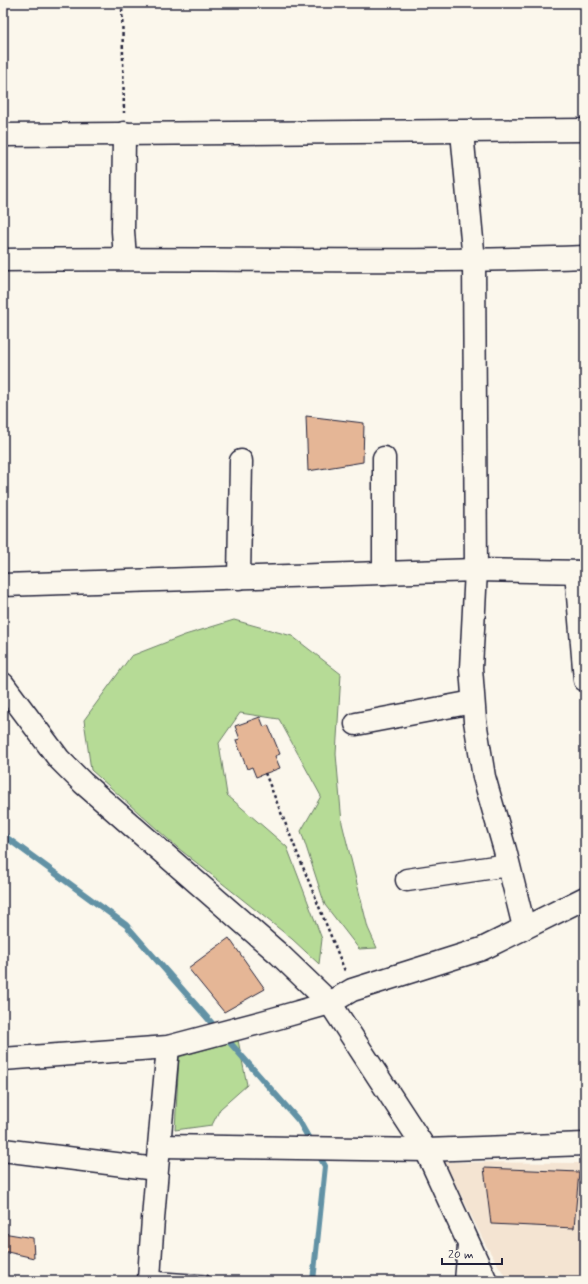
<svg xmlns="http://www.w3.org/2000/svg" width="588" height="1284" font-family="Mynerve,sans-serif">
	<style>
		.built { fill: #f4e4d2 }
		.green { fill: #b6db96; stroke: #6c7e68 }
		.lines { fill: none; stroke-linecap: round; stroke-linejoin: round }
		.stream { stroke: #6292a5; stroke-width: 6 }
		.building { fill: #e5b696; stroke: #22223b }
		.lane-casing { stroke: #22223b; stroke-width: 14 }
		.street-casing { stroke: #22223b; stroke-width: 25 }
		.secondary-casing { stroke: #22223b; stroke-width: 25 }
		.path { stroke: #22223b; stroke-width: 2.5; stroke-dasharray: 3 3; stroke-linecap: butt }
		.lane { stroke: #fbf7ec; stroke-width: 11 }
		.street { stroke: #fbf7ec; stroke-width: 22 }
		.secondary { stroke: #fbf7ec; stroke-width: 22 }
	</style>
	<rect width="100%" height="100%" fill="#fbf7ec"/>
	<filter id="ink" filterUnits="userSpaceOnUse"><feTurbulence type="fractalNoise" baseFrequency=".025" numOctaves="2"/><feDisplacementMap in="SourceGraphic" scale="8" xChannelSelector="R" yChannelSelector="G"/><feConvolveMatrix kernelMatrix="1 2 1 2 8 2 1 2 1" color-interpolation-filters="sRGB"/></filter>
	<g filter="url(#ink)">
		<polygon class="built" points="445,1162 585,1163 585,1281 508,1281 485,1244"/>
		<g class="green">
			<polygon points="234,620 292,636 341,674 336,754 342,823 368,928 377,948 359,949 325,905 301,831 321,796 279,719 240,713 219,743 227,795 287,847 322,939 319,964 292,939 178,848 91,770 84,720 131,656 185,635"/>
			<polygon points="238,1040 247,1085 220,1109 212,1125 175,1130 179,1057"/>
		</g>
		<g class="lines">
			<g class="stream">
				<polyline points="3,835 126,925 217,1029"/>
				<polyline points="225,1037 299,1121 312,1144"/>
				<polyline points="313,1281 325,1166 317,1152"/>
			</g>
		</g>
		<g class="building">
			<polygon points="306,416 364,423 363,462 308,471"/>
			<polygon points="260,717 264,727 268,725 280,754 275,756 280,768 256,777 252,767 247,769 236,740 240,739 235,726"/>
			<polygon points="229,938 265,989 224,1012 188,968"/>
			<polygon points="484,1168 579,1172 574,1228 491,1224"/>
			<polygon points="3,1233 33,1238 34,1258 3,1251"/>
		</g>
		<g class="lines">
			<defs>
				<polyline id="lane" points="149,1277 205,1281"/>
				<g id="street">
					<polyline points="462,132 474,261 476,570 471,668 475,721 484,777 505,850 524,927"/>
					<polyline points="124,133 123,231 125,258"/>
					<polyline points="3,135 585,130"/>
					<path d="M3,260C197,257 391,264 585,257"/>
					<polyline points="576,572 585,680"/>
					<polyline points="384,573 384,458"/>
					<polyline points="239,578 241,461"/>
					<polyline points="356,724 473,702"/>
					<polyline points="407,880 508,865"/>
					<polyline points="3,1059 168,1047 270,1020 330,1003 352,990 482,949 585,898"/>
					<polyline points="160,1146 426,1150 585,1144"/>
					<polyline points="3,1150 156,1169"/>
					<path d="M149,1281C153,1203 161,1125 168,1047"/>
					<polyline points="466,1281 469,1246"/>
				</g>
				<g id="secondary">
					<polyline points="3,585 476,570 585,572"/>
					<polyline points="3,684 59,759 83,783 279,954 330,1003 426,1150 486,1281"/>
				</g>
			</defs>
			<use href="#lane" class="lane-casing"/>
			<use href="#street" class="street-casing"/>
			<use href="#secondary" class="secondary-casing"/>
			<g class="path">
				<polyline points="122,3 124,113"/>
				<polyline points="265,773 345,971"/>
			</g>
			<use href="#lane" class="lane"/>
			<use href="#street" class="street"/>
			<use href="#secondary" class="secondary"/>
		</g>
	</g>
	<rect width="588" height="1284" fill="none" stroke="#fbf7ec" stroke-width="16"/>
	<rect x="8" y="8" width="572" height="1268" fill="none" stroke="#22223b" stroke-width="1.5" filter="url(#ink)"/>
	<path d="M442 1258v6h60v-6" fill="none" stroke="#22223b" stroke-width="2"/>
	<text x="448" y="1258" font-size="12" fill="#22223b" stroke="#fbf7ec" stroke-width="3" paint-order="stroke">20 m</text>
</svg>
